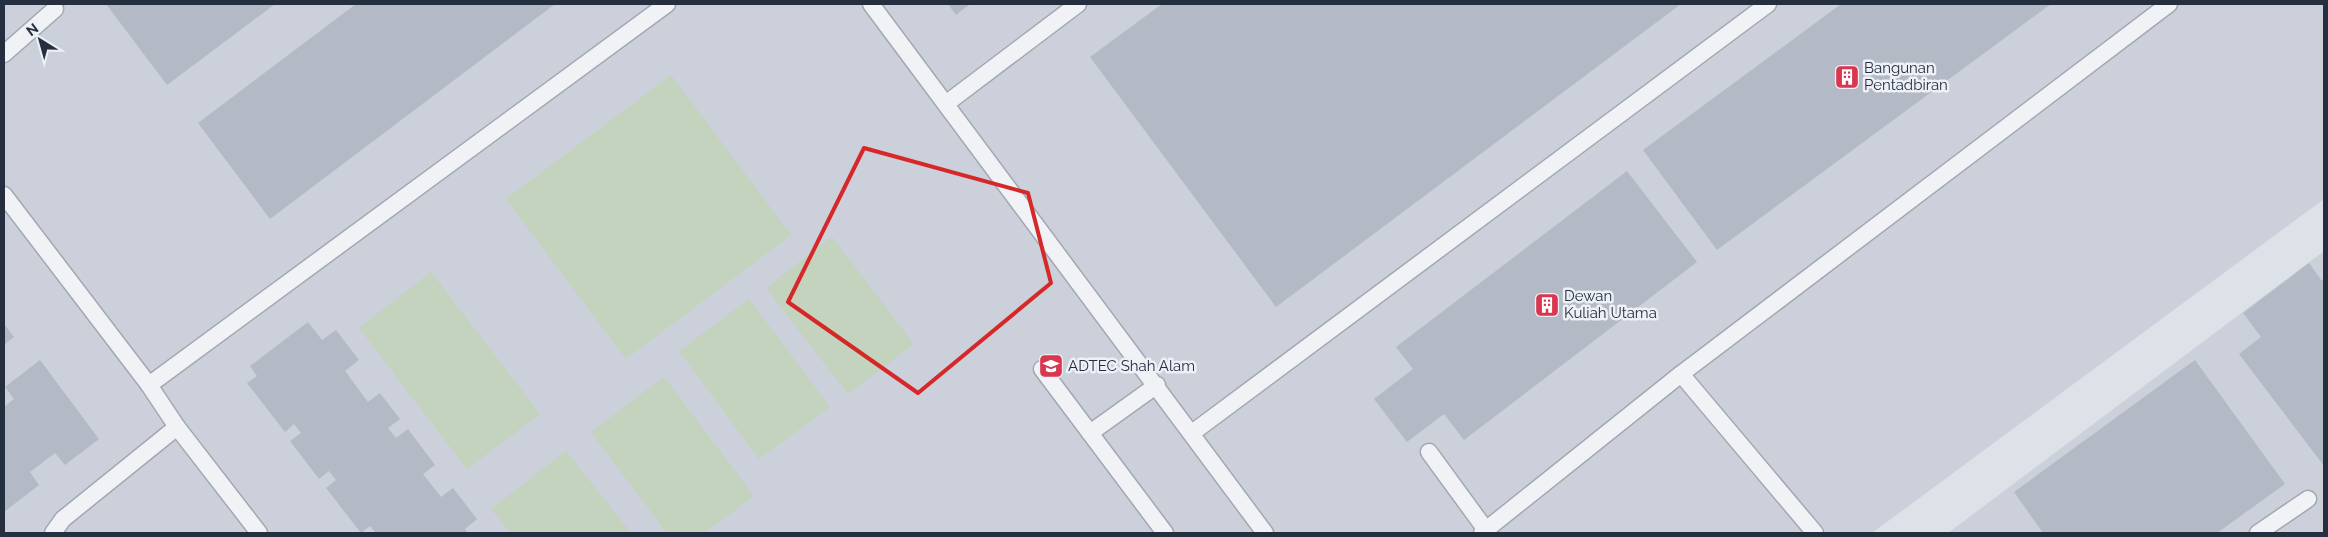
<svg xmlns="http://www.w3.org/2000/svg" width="2328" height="537" font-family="Raleway,sans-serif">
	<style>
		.built { fill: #cbd0da }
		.green { fill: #c3d3be }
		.building { fill: #b4bac5 }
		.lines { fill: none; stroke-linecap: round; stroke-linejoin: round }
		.lane-casing { stroke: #a2a8b2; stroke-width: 19 }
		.lane { stroke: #f0f2f6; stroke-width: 16 }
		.marked { fill: none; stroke: #d62828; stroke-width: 4; stroke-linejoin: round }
		.labels { text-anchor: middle; stroke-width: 5; stroke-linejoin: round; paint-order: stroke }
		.poi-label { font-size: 15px; fill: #252f40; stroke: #edf0f6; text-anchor: start }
	</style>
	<rect width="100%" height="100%" fill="#dde1e8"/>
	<g class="built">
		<polygon points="4,4 2324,4 2324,199 1872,533 4,533"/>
		<polygon points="2324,251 2324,533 1948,533"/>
	</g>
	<g class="green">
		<polygon points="671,75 791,235 626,359 506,199"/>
		<polygon points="832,237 914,344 848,394 766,288"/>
		<polygon points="431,272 540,414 467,469 359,328"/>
		<polygon points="749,299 830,407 759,459 679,351"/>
		<polygon points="664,377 754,496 704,533 667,533 591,432"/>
		<polygon points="566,451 631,533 511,533 491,509"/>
	</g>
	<g class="building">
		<polygon points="106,4 275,4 167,85"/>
		<polygon points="356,4 555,4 270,219 198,123"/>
		<polygon points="948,4 970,4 956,15"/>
		<polygon points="1162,4 1681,4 1276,307 1090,57"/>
		<polygon points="1841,4 2051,4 1717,250 1643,150"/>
		<polygon points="1627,171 1697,262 1464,440 1444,414 1407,442 1374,399 1413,369 1396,347"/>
		<polygon points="2309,263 2322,281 2324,279 2324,466 2239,354 2261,337 2243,313"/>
		<polygon points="308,322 322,340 336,330 359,360 345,371 368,402 380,393 400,419 388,428 396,438 408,429 435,465 423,474 441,497 453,488 477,519 465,529 468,533 376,533 370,526 361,533 326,488 336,480 329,471 319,479 290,441 301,433 294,424 285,432 247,383 257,376 250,366"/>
		<polygon points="4,324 14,337 4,345"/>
		<polygon points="40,360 99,439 65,465 55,453 30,472 39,485 4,512 4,407 14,399 5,387"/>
		<polygon points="2195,360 2285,484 2217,533 2043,533 2014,492"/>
	</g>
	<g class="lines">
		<defs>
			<g id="lane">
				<polyline points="871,4 1265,533"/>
				<polyline points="4,54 55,9"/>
				<polyline points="947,103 1078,4"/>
				<polyline points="4,195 149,385 177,427 259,533"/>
				<polyline points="1042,369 1165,533"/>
				<polyline points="1681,374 1815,533"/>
				<polyline points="149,385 667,4"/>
				<polyline points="1090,433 1157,385"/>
				<polyline points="1192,433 1768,4"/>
				<polyline points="1429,452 1486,530"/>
				<polyline points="53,533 63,519 177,427"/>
				<polyline points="1482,533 1681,374 2169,4"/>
				<polyline points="2258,533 2308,499"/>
			</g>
		</defs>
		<use href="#lane" class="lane-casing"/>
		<use href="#lane" class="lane"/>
	</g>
	<path class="marked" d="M864,148L1028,193L1051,283L918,393L788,302Z"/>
	<defs>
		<symbol id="building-square" viewBox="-11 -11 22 22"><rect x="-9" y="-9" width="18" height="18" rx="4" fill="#d8374f" stroke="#edf0f6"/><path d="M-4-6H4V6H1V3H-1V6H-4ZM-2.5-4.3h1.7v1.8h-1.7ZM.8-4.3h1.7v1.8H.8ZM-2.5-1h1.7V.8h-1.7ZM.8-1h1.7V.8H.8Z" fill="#fff"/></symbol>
		<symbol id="school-square" viewBox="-11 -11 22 22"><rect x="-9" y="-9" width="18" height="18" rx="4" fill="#d8374f" stroke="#edf0f6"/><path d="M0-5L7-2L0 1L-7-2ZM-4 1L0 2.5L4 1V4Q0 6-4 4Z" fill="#fff"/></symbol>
	</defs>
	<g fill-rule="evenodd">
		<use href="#building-square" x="1833" y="63" width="28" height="28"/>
		<use href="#building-square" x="1533" y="291" width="28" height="28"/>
		<use href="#school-square" x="1037" y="352" width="28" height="28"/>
	</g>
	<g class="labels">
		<g class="poi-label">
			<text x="1864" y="73">Bangunan<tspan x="1864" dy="17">Pentadbiran</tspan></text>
			<text x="1564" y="301">Dewan<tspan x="1564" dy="17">Kuliah Utama</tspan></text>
			<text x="1068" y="371">ADTEC Shah Alam</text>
		</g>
	</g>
	<rect width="2328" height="537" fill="none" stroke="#252f40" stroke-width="10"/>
	<g transform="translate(40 40) rotate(323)" stroke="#edf0f6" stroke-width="4" paint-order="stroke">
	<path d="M0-4L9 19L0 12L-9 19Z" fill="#252f40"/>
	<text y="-8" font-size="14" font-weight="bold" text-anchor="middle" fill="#252f40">N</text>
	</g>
</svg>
